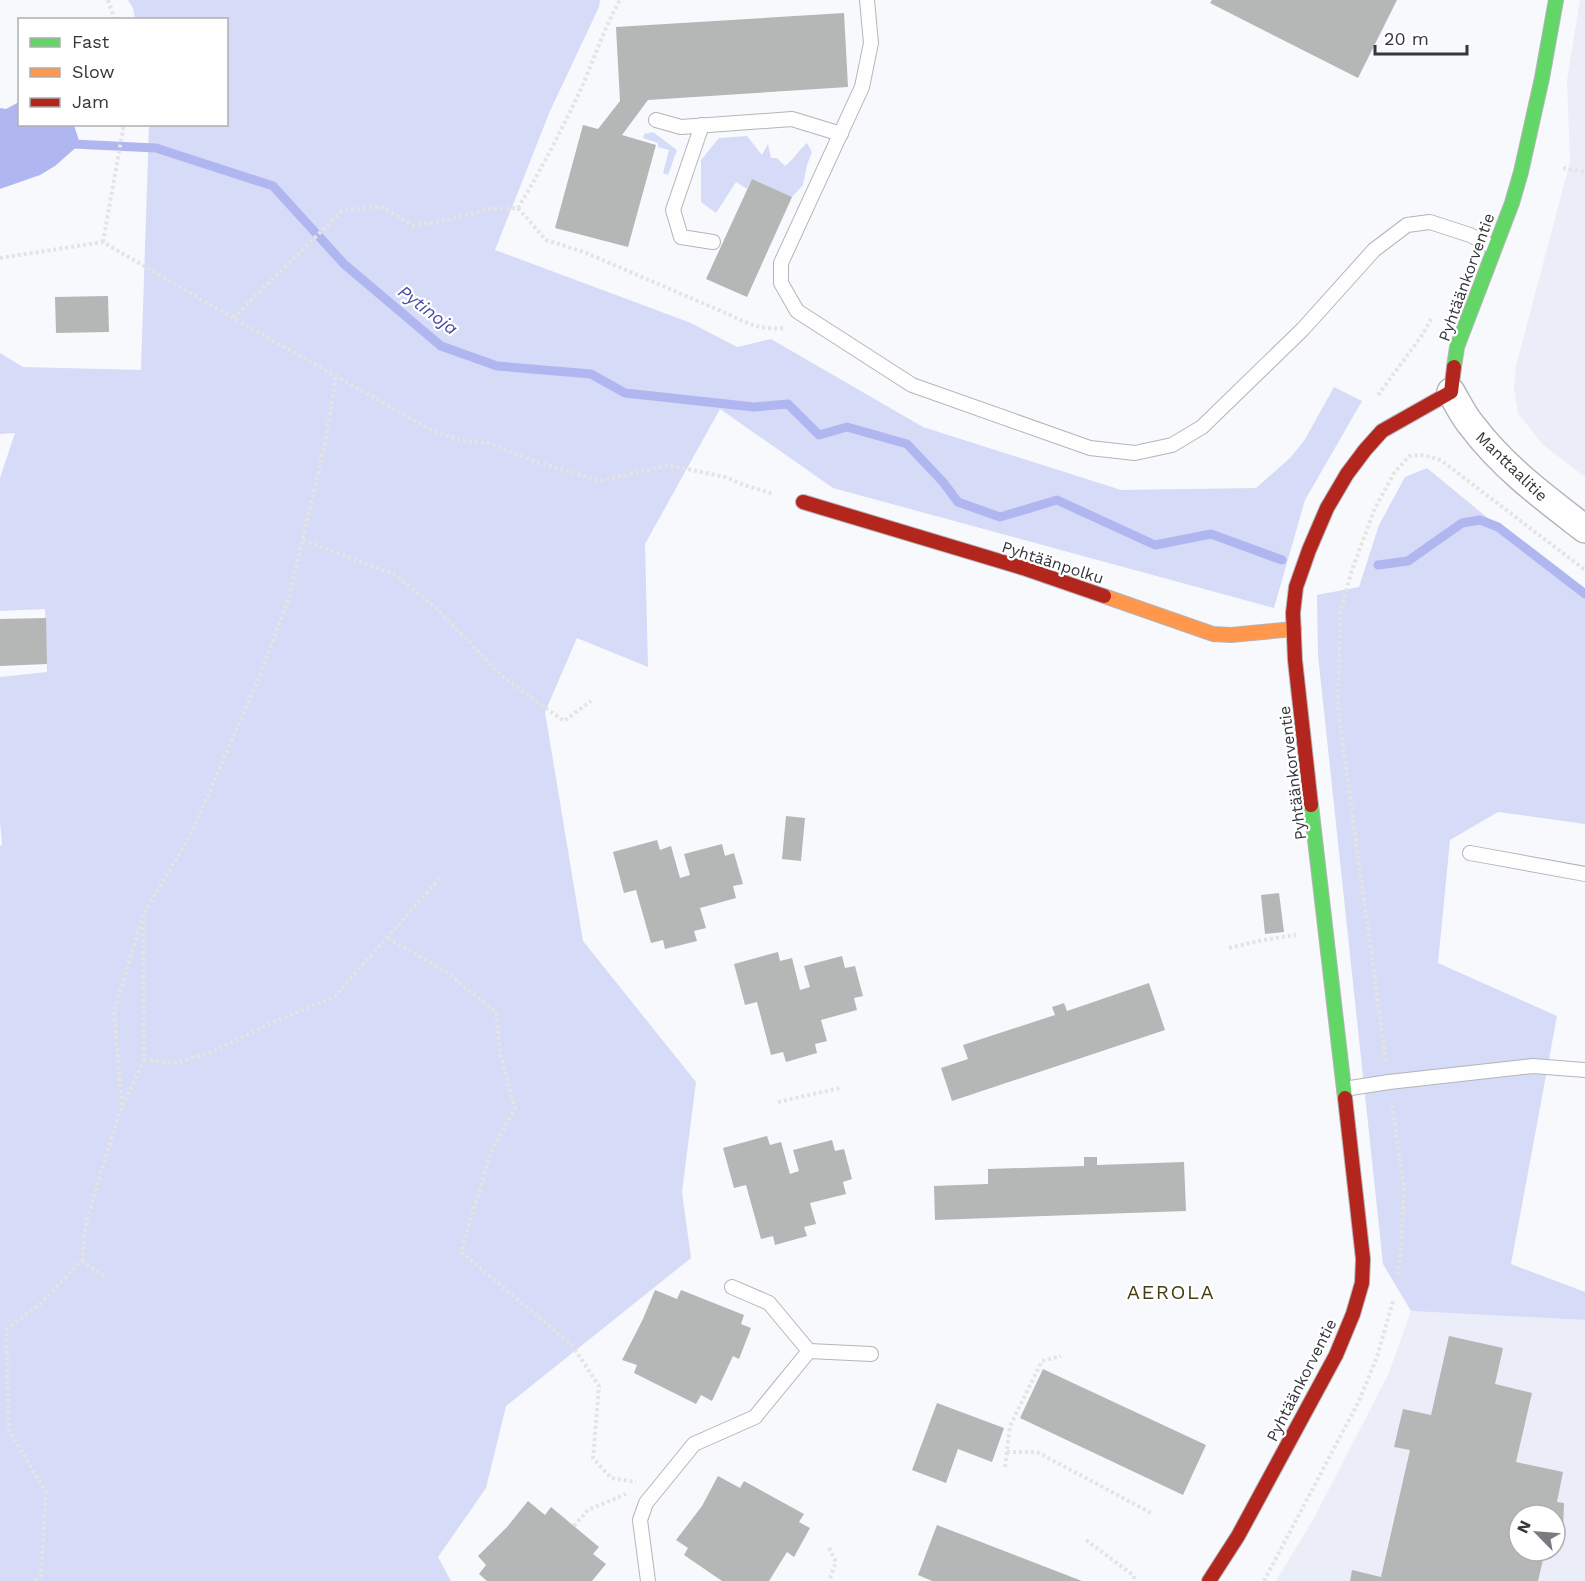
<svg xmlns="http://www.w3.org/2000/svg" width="1585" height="1581" font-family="'Work Sans',sans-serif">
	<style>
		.built { fill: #ebedf8; fill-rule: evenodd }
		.green { fill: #d6dbf7 }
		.water { fill: #b0b6f0 }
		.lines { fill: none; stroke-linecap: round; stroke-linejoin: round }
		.stream { stroke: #b0b6f0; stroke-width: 9 }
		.building { fill: #b5b6b6 }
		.lane-casing { stroke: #b4b5b8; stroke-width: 16 }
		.street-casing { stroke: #b4b5b8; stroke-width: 30 }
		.fast-casing { stroke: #b4b5b8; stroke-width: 16 }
		.slow-casing { stroke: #b4b5b8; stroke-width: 16 }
		.jam-casing { stroke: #b4b5b8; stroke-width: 16 }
		.path { stroke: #e4e4e4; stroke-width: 4; stroke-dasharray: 3 3; stroke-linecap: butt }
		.lane { stroke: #fefeff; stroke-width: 14 }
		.street { stroke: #fefeff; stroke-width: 27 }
		.fast { stroke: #63d668; stroke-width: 14 }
		.slow { stroke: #ff974d; stroke-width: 14 }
		.jam { stroke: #b3261e; stroke-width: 14 }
		.labels { text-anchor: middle; stroke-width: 4.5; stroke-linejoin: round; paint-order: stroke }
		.street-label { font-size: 16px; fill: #36373b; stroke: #fff }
		.water-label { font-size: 18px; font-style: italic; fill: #4647a4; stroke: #fff }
		.quarter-label { font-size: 20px; letter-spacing: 1.5px; fill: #453d13; stroke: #fff }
	</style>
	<rect width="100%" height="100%" fill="#f8f9fd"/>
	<g class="built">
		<polygon points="1580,0 1585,0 1585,477 1542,444 1518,413 1514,387 1516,366 1570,162 1567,80"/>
		<path d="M1411,1311L1585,1320V1581H1276L1314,1518L1388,1375ZM1519,1515H1555V1551H1519Z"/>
	</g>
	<g class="green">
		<polygon points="128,0 600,0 599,7 550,111 495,250 691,323 737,347 771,339 923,427 1121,490 1256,488 1290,458 1304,441 1334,387 1362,401 1305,500 1274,608 833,488 720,409 645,544 648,667 577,638 545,712 583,941 696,1082 682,1192 691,1258 506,1406 486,1488 438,1557 451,1581 0,1581 0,846 2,845 0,822 0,677 47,672 45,609 0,611 0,478 15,433 0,434 0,353 23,367 141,370 149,125 226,124 226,20 135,19 133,8"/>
		<polygon points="653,132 677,150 668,175 663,173 669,150 658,147 658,143 643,138 644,134"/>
		<path d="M747,136L762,155L768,144L771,158H777L785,166C794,159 799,150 807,143L812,152L807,165L803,185L792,197L752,179L747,189L736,182L716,213L701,202V160L719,138Z"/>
		<polygon points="1427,468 1585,598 1585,824 1498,812 1450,840 1438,963 1557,1016 1511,1264 1585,1292 1585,1320 1411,1311 1383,1264 1318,655 1317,595 1359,587 1379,525 1405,477"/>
	</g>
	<polygon class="water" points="19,102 20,124 74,125 80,144 55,166 40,175 0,189 0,108 6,109"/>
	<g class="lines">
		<g class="stream">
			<polyline points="70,145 73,144 156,148 273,186 344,264 441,346 497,366 591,374 625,393 754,407 788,404 819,435 847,427 907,444 943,482 958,502 1000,517 1057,500 1155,545 1211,534 1282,560"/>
			<polyline points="1378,565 1408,561 1462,523 1480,520 1498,527 1585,594"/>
		</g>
	</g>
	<g class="building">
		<polygon points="1212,0 1397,0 1358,78 1210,3"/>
		<polygon points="844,13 848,87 648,100 622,135 656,145 628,247 555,228 583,125 598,129 620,101 616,27"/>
		<polygon points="752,179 792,197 747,297 706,279"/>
		<polygon points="108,296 109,332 56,333 55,297"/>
		<polygon points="46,618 47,664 0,666 0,619"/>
		<polygon points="786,816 805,818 801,861 782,859"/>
		<polygon points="657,840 660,850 671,846 680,878 690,875 684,854 722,844 725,856 734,853 743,884 733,886 736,898 700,908 706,928 694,931 697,941 665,949 663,940 651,943 636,890 624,893 613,852"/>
		<polygon points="1279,893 1284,932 1265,934 1261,895"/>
		<polygon points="778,952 780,961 792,958 800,990 810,987 804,966 842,956 845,968 855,966 863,996 854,998 857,1010 821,1020 827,1041 815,1044 817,1053 786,1062 783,1052 771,1055 757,1002 745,1005 734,964"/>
		<polygon points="1149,983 1165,1030 952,1101 941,1068 968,1059 963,1045 1055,1015 1052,1007 1064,1003 1067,1011"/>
		<polygon points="767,1136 770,1145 781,1142 790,1174 799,1171 793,1150 832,1140 835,1151 844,1149 852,1179 843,1182 846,1194 810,1203 816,1224 804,1227 807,1236 775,1245 773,1236 761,1239 746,1185 734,1188 723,1148"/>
		<polygon points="1084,1157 1097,1157 1097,1165 1184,1162 1186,1211 935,1220 934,1186 988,1184 988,1169 1084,1166"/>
		<polygon points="655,1290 677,1299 681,1290 744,1315 741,1324 751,1328 739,1359 733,1356 712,1401 701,1395 696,1404 634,1373 637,1365 622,1360 643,1319"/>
		<polygon points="1449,1336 1503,1348 1495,1384 1532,1393 1516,1462 1563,1472 1557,1502 1564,1503 1563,1532 1555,1530 1555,1515 1519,1515 1519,1551 1545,1551 1538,1581 1350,1581 1352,1570 1381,1577 1410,1450 1394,1447 1403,1409 1431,1415"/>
		<polygon points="1043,1369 1206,1445 1183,1495 1020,1418"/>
		<polygon points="937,1403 1004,1428 992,1462 958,1449 946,1483 912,1470"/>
		<polygon points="718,1476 740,1488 744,1481 804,1514 799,1522 810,1528 794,1557 787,1552 769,1581 722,1581 684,1555 688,1548 676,1540 702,1506"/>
		<polygon points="528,1501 545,1515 551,1507 599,1547 593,1554 606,1564 592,1581 487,1581 479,1574 486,1565 478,1556 507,1527"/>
		<polygon points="937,1525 1082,1581 932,1581 918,1575"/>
	</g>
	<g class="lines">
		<defs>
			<g id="lane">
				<polyline points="867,0 871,43 862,87 781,263 781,283 797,311 912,385 1090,448 1135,453 1172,445 1202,427 1303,329 1374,250 1407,225 1430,222 1470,235 1495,248"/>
				<polyline points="656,120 681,127 792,119 841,134"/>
				<polyline points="702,125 673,210 681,237 713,242"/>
				<polyline points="1470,853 1585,874"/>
				<polyline points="1344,1089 1389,1082 1533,1066 1585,1070"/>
				<polyline points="732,1287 769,1303 809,1351"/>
				<polyline points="648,1581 640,1520 646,1503 694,1444 755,1417 809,1351 871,1354"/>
			</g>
			<path id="street" d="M1451,392C1458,404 1464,417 1473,427C1504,468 1545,498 1585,529"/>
			<g id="fast">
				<polyline points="1454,367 1457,347 1512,203 1521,172 1542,78 1556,0"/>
				<polyline points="1311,805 1345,1098"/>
			</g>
			<polyline id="slow" points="1104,596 1213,634 1231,635 1294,629"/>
			<g id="jam">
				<polyline points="803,502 1023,568 1104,596"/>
				<polyline points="1311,805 1295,660 1293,613 1296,587 1309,550 1327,508 1347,474 1365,450 1382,431 1451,392 1454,367"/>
				<polyline points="1209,1581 1238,1536 1336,1355 1353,1314 1362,1283 1363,1259 1345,1098"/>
			</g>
		</defs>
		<use href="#lane" class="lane-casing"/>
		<use href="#street" class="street-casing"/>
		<use href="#fast" class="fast-casing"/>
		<use href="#slow" class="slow-casing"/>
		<use href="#jam" class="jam-casing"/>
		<g class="path">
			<polyline points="108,0 115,20"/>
			<polyline points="1563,168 1585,172"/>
			<path d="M518,208L546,240L584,252L730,315C750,325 762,330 785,328"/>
			<path d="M518,208C541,170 562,129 581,89C594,59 604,28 620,0"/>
			<polyline points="103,242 124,124"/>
			<polyline points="0,258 103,242 233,318 433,431 464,441 488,443 537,462 601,481 668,465 725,477 744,485 774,494"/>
			<polyline points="233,318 342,211 379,206 413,225 438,222 490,209 518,208"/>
			<polyline points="1378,395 1423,334 1432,317"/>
			<polyline points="303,540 394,574 438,610 504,678 564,721 591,701"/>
			<polyline points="388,938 446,972 496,1012 500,1053 515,1108 491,1152 461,1252 572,1345 599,1386 593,1458 611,1478 636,1482"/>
			<polyline points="1229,948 1263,940 1296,935"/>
			<polyline points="144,1060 175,1063 212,1052 269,1024 334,997 440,878"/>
			<path d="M1386,1061L1338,709L1340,613L1352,570L1375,508L1394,473L1409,456C1422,454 1431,456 1442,461L1585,570"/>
			<polyline points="778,1102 840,1088"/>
			<polyline points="122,1105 114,1012 142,919"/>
			<polyline points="1392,1105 1404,1188 1401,1252 1397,1276"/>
			<polyline points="82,1260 104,1277"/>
			<polyline points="1007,1452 1037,1452 1153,1514"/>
			<polyline points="1005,1467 1010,1426 1042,1361 1061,1356"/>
			<polyline points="574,1526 588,1510 626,1494"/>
			<polyline points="1086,1540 1133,1575 1136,1581"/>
			<polyline points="829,1548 836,1562 829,1581"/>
			<polyline points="35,1581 41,1575 46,1492 9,1430 6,1330 40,1304 82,1260 86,1222 119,1114 144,1060 143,915 191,834 261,673 289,597 326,439 336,376"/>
			<polyline points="1264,1581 1359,1401 1377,1357 1393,1301"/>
		</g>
		<use href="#lane" class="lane"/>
		<use href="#street" class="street"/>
		<use href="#fast" class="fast"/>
		<use href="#slow" class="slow"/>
		<use href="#jam" class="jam"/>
	</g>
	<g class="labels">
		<g class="street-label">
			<text transform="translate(1466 277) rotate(-70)" y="6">Pyhtäänkorventie</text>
			<text transform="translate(1512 466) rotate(44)" y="6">Manttaalitie</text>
			<text transform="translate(1053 562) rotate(18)" y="6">Pyhtäänpolku</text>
			<text transform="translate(1292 773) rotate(-97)" y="6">Pyhtäänkorventie</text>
			<text transform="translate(1301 1380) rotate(-63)" y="6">Pyhtäänkorventie</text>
		</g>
		<g class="water-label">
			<text transform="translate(428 310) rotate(37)" y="6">Pytinoja</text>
		</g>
		<g class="quarter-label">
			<text x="1171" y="1299">AEROLA</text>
		</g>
	</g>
	<rect x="18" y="18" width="210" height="108" fill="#ffffff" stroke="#afafb1" stroke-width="1.5"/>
	<rect x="30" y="38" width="30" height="9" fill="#63d668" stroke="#afafb1" stroke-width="1.5"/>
	<text x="72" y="48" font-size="18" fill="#36373b">Fast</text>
	<rect x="30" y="68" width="30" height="9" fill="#ff974d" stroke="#afafb1" stroke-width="1.5"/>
	<text x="72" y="78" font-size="18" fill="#36373b">Slow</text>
	<rect x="30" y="98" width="30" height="9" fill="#b3261e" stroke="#afafb1" stroke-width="1.5"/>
	<text x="72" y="108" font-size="18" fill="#36373b">Jam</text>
	<g transform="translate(1537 1533) rotate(295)"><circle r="28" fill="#ffffff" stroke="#afafb1" stroke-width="1.5"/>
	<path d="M0-4.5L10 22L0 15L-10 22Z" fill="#7a7b7f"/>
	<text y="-9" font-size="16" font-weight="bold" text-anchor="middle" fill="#36373b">N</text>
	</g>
	<path d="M1375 45v9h92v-9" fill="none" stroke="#36373b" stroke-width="3"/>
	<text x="1384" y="45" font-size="18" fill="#36373b" stroke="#ffffff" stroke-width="4.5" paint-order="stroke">20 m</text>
</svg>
